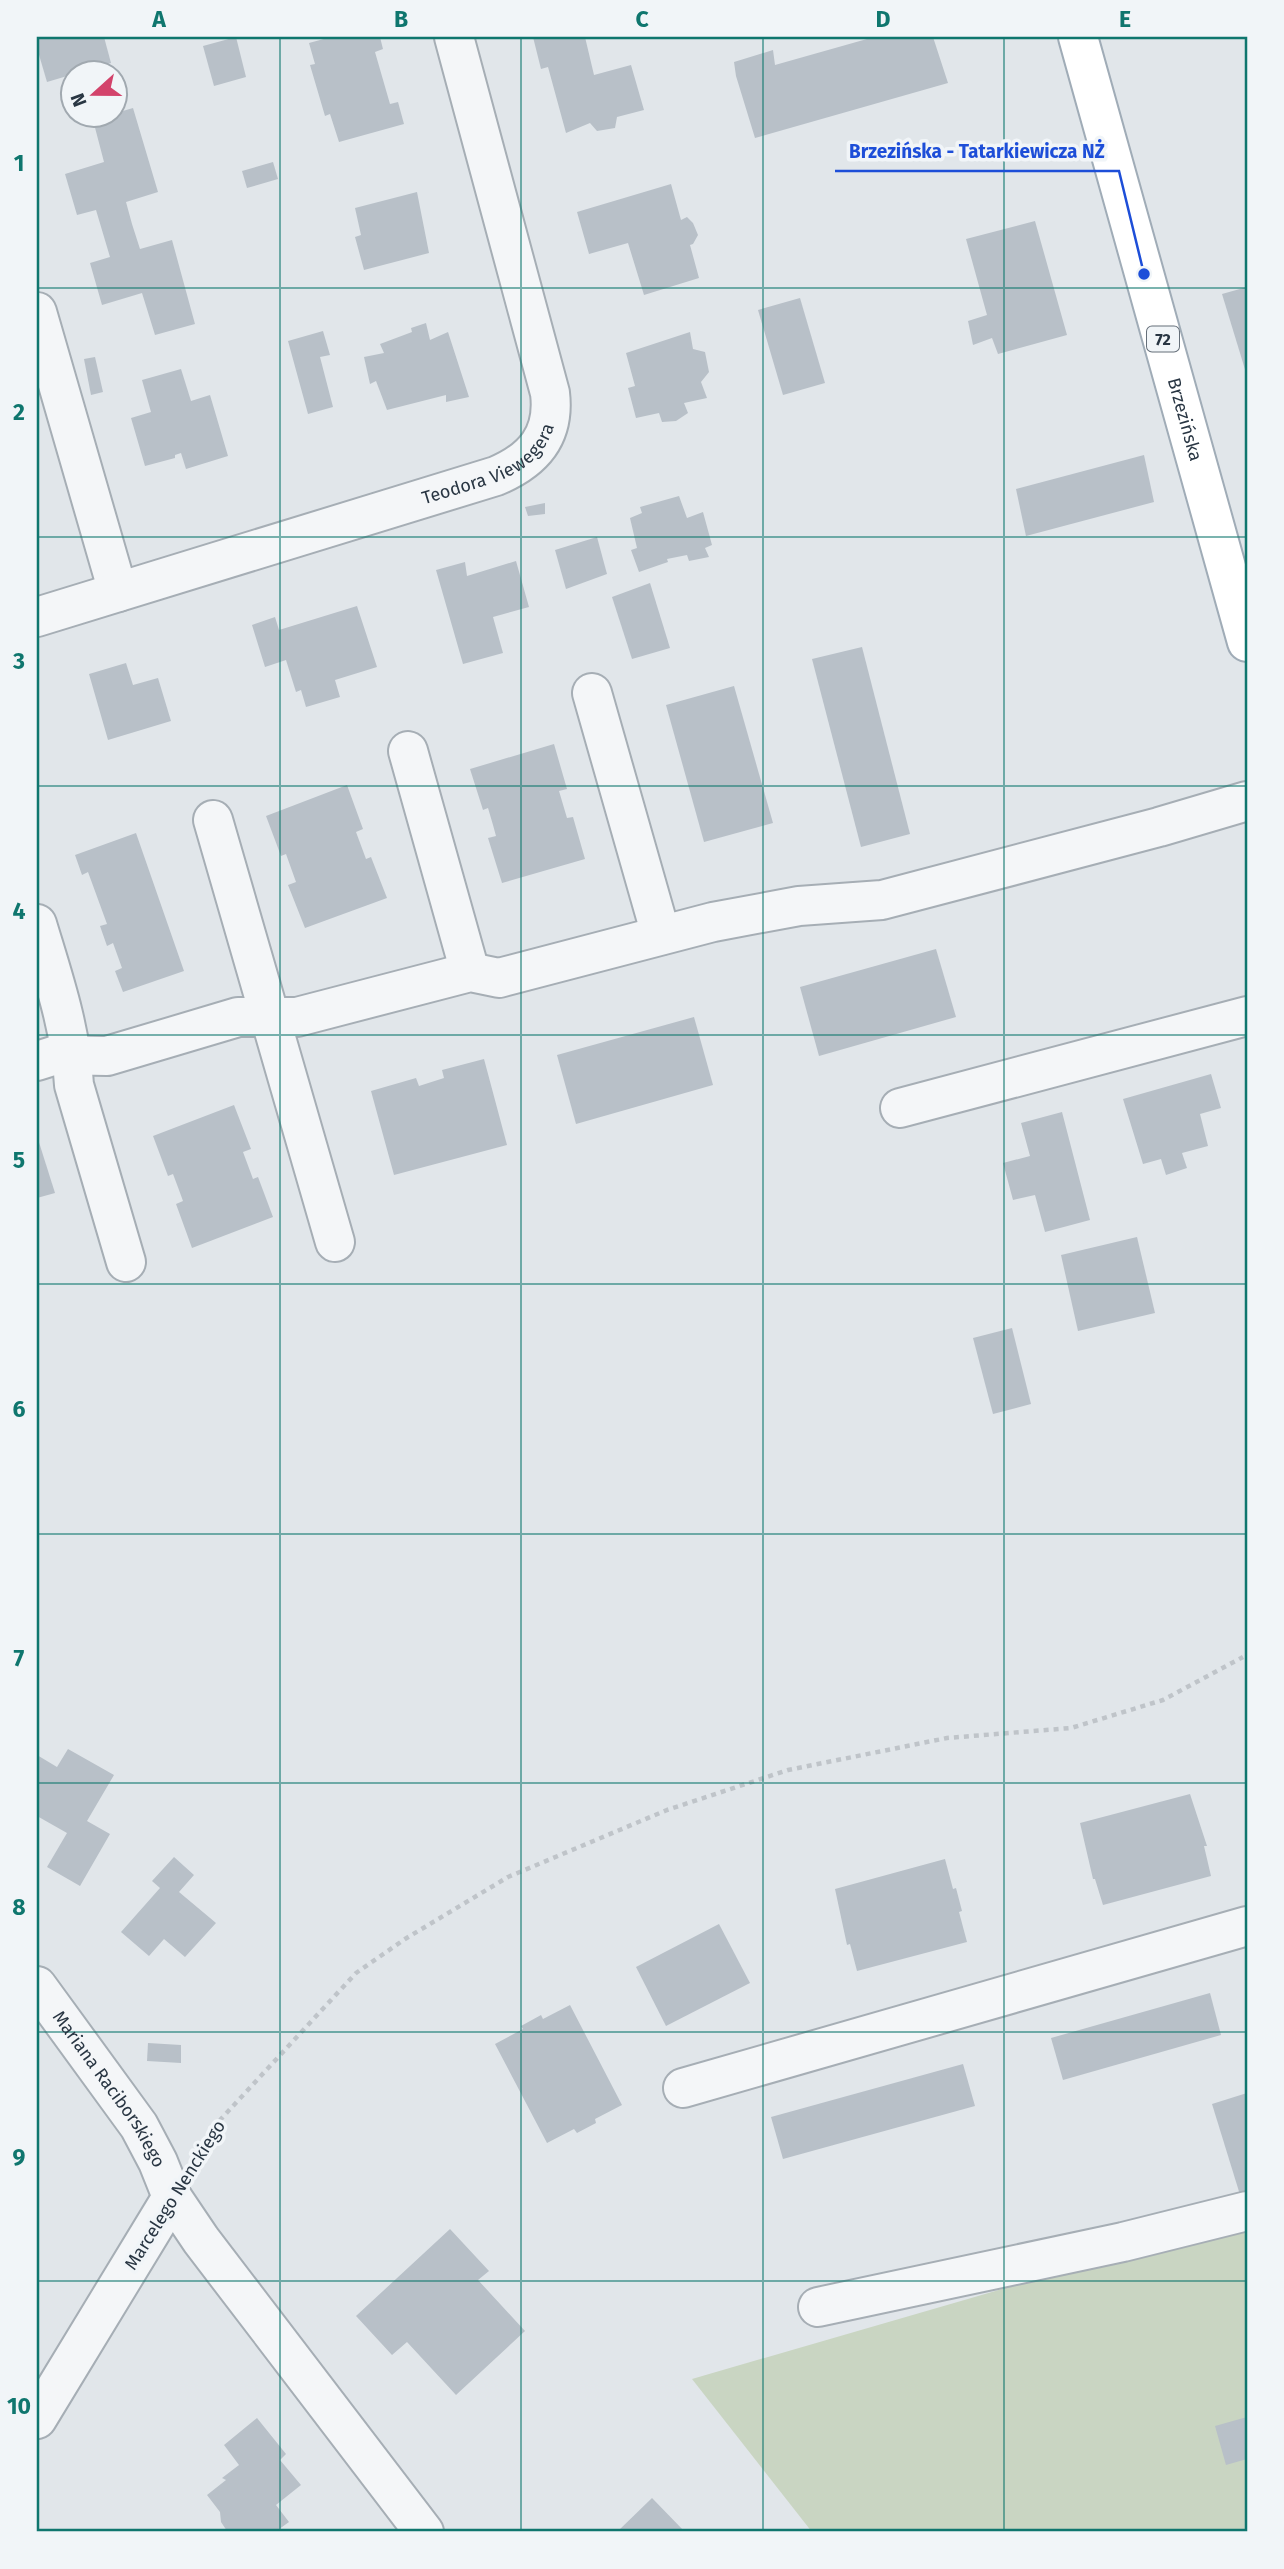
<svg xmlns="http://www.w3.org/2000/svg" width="1284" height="2569" font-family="'Fira Sans',sans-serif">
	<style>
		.green { fill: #c9d5c2 }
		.building { fill: #b8c0c8 }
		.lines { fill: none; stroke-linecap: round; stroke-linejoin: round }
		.minor-casing { stroke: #a6aeb5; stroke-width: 42 }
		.major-casing { stroke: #a0acb7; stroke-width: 42 }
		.path { stroke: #bfc4c9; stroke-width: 4.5; stroke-dasharray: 5 5; stroke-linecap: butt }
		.minor { stroke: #f4f6f8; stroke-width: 38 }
		.major { stroke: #fff; stroke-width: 38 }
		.grid { fill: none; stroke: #0f766e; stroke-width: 2; stroke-opacity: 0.55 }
		.labels { text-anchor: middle; stroke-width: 7; stroke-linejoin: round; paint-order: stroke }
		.shield { fill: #f1f5f8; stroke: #656f79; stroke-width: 2 }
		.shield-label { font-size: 16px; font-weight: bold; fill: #293643 }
		.street-label { font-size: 18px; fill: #293643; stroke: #f1f5f8 }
		.leader { fill: none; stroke: #1d4ed8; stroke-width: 2.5 }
		.callout-dot { fill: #1d4ed8; stroke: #f1f5f8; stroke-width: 2.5 }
		.callout-label { font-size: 19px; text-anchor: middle; font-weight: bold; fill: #1d4ed8; stroke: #f1f5f8; stroke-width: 7; stroke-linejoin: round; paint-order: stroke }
		.neatline { fill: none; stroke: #0f766e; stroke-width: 2.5 }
		.grid-label { font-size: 23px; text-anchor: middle; font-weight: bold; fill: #0f766e }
	</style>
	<rect width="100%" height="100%" fill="#e1e6ea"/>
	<polygon class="green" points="1247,2218 1247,2532 812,2532 692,2379"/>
	<g class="building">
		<polygon points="37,37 104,37 111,63 47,82 37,48"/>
		<polygon points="236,37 246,77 214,86 203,46"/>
		<polygon points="331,37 380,37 383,49 375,52 390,104 398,102 404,124 339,142 330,114 325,116 310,65 315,64 309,43"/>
		<polygon points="533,37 585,37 594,75 631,65 644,110 617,117 615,128 597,131 590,123 566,133 548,67 541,69"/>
		<polygon points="874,37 933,37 948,83 755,138 736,76 734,62 773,50 775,65"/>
		<polygon points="133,108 158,192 126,202 132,224 140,249 172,240 195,324 155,335 142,293 102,305 90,263 110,257 96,210 77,215 65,174 104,162 93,120 116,116 116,113"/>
		<polygon points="273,162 278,179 247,188 242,171"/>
		<polygon points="671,184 681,220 687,217 693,223 698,235 693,244 690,245 699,278 644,295 628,243 589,254 577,212"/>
		<polygon points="417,192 429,253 364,270 355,237 361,235 355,208"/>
		<polygon points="1035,221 1067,335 998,354 992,338 973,345 968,321 987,315 966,239"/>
		<polygon points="1247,287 1247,376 1222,294"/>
		<polygon points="800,298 825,383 783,395 758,310"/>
		<polygon points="426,323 430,340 448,332 469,397 446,402 446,395 387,410 376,381 370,384 364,357 384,353 380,344 412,332 411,328"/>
		<polygon points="323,331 330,355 320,357 333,407 308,414 288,341"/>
		<polygon points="690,332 693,349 705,352 709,372 701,382 707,398 684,403 688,413 676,421 662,422 659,413 636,418 628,388 635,386 626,353"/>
		<polygon points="95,357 103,392 91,395 84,359"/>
		<polygon points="181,369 191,401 210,395 228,456 186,469 181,453 175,455 175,458 145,466 131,418 151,412 142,380"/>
		<polygon points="1144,455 1154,502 1026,536 1016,489"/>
		<polygon points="679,496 687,518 703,512 712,545 705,548 709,557 689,561 687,555 667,559 668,562 639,572 631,550 637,548 630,518 642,513 640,507"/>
		<polygon points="545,503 545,514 528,516 525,507"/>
		<polygon points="597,537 607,574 566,589 555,550"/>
		<polygon points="516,561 529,607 493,617 503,653 463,664 436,570 465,562 467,576"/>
		<polygon points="650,583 670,648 632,659 612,597"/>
		<polygon points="357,606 377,667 335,680 340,697 306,707 301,690 296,692 286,660 265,667 252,625 275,617 279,630"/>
		<polygon points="862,647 910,834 861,847 812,659"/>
		<polygon points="126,663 133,685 158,678 171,721 108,740 89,674"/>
		<polygon points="734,686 773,823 704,842 666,705"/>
		<polygon points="554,744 567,789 559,791 567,818 573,817 585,859 502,883 488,838 496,836 493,825 488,808 483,810 470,769"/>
		<polygon points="347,785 363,829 356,832 366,859 371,857 387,898 305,928 288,885 296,882 286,854 281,856 266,816"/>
		<polygon points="136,833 184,971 123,992 115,971 122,968 113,943 107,946 100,926 107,924 88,872 82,875 75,855"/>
		<polygon points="936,949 956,1017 819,1056 800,987"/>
		<polygon points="694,1017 713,1085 576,1124 557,1055"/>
		<polygon points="484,1059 507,1145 394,1175 371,1091 416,1078 419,1086 444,1078 442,1070"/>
		<polygon points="1211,1074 1221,1108 1200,1114 1208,1146 1182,1153 1187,1168 1166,1175 1161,1159 1143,1164 1123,1099"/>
		<polygon points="234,1105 251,1149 243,1152 253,1179 258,1177 273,1217 192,1248 176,1204 183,1201 179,1190 173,1174 168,1176 153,1136"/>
		<polygon points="1062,1112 1090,1220 1045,1232 1035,1195 1013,1200 1003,1163 1030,1156 1021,1123"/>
		<polygon points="37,1136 55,1193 37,1198"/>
		<polygon points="1137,1237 1155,1313 1078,1331 1061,1255"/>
		<polygon points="1012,1328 1031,1404 993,1414 973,1338"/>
		<polygon points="68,1749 114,1775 87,1821 110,1834 80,1886 47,1867 67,1833 37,1816 37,1755 57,1767"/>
		<polygon points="1190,1794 1207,1846 1204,1846 1211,1876 1103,1905 1095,1879 1093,1879 1080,1823"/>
		<polygon points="174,1857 194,1875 179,1892 216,1923 185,1957 164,1939 149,1956 121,1932 160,1888 152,1881"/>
		<polygon points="945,1859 953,1889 956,1888 962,1911 959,1912 967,1942 857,1971 850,1944 847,1945 835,1889"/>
		<polygon points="719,1924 750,1983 666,2026 636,1967"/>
		<polygon points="1210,1993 1221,2035 1063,2080 1051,2038"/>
		<polygon points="570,2005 622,2105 595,2119 596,2123 577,2133 574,2129 547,2143 495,2044 523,2029 521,2026 541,2015 543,2019"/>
		<polygon points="148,2043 181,2045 181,2063 147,2061"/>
		<polygon points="963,2064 975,2106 783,2159 771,2117"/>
		<polygon points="1247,2093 1247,2196 1241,2198 1212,2104"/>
		<polygon points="450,2229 489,2271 478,2280 525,2331 456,2395 407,2342 392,2355 356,2316"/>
		<polygon points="1247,2417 1247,2459 1226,2465 1215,2426"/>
		<polygon points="257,2418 286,2454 280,2460 301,2485 276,2505 289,2522 275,2532 227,2531 221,2522 220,2512 207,2495 226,2480 222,2478 239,2465 224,2445"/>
		<polygon points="652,2498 685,2532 617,2532"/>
	</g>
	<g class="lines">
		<defs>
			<g id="minor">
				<polyline points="37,312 118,592"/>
				<path id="s1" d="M37,617L496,476C534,460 555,435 550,393L454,37"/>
				<polyline points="592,693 661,935"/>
				<polyline points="408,751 470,972"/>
				<polyline points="213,820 335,1242"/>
				<path d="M37,924C53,977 71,1029 74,1085L126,1262"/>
				<polyline points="37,1061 56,1055 107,1056 238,1017 297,1017 470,972 499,978 713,922 799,906 882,900 1159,827 1247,801"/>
				<polyline points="900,1108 1247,1016"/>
				<path id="s2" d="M37,1986L139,2126L158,2162L172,2197L201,2240L424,2532"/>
				<polyline points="683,2088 1247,1926"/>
				<polyline points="818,2307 1123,2242 1247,2211"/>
				<polyline points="37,2419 172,2197"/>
			</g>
			<g id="major">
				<path id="s3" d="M1078,37L1247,642"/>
			</g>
		</defs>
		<use href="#minor" class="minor-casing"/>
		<use href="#major" class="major-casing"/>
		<polyline class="path" points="199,2155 221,2119 356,1973 405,1939 508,1877 667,1810 788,1770 947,1738 1071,1728 1163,1700 1243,1657"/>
		<use href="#minor" class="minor"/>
		<use href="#major" class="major"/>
	</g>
	<path class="grid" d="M280,37V2532M521,37V2532M763,37V2532M1004,37V2532M37,288H1247M37,537H1247M37,786H1247M37,1035H1247M37,1284H1247M37,1534H1247M37,1783H1247M37,2032H1247M37,2281H1247"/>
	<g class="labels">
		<rect class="shield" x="1147" y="326.5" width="32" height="25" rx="5"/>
		<g class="shield-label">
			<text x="1163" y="345">72</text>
		</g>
		<g class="street-label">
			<text dy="6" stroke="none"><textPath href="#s3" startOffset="397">Brzezińska</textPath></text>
			<text dy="6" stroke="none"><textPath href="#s1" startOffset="480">Teodora Viewegera</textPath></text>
			<text dy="6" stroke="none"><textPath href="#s2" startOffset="126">Mariana Raciborskiego</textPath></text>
			<text transform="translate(175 2195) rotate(-58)" y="6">Marcelego Nenckiego</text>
		</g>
	</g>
	<path class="leader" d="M1144 274L1119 171H835"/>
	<circle class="callout-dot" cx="1144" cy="274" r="7"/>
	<g class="callout-label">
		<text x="977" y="158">Brzezińska - Tatarkiewicza NŻ</text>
	</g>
	<rect width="1284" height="2569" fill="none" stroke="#f1f5f8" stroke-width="77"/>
	<g transform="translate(94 94) rotate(249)"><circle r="33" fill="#f1f5f8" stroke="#a1a9b0" stroke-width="2"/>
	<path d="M0-5L12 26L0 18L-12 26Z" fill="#d3436b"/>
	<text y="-10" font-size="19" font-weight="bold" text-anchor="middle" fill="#293643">N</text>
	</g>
	<rect x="38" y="38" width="1208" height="2492" class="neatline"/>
	<g class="grid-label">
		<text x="159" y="27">A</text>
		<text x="401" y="27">B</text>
		<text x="642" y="27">C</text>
		<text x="883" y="27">D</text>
		<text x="1125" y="27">E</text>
		<text x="19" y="171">1</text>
		<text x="19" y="420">2</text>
		<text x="19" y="669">3</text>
		<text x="19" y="919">4</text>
		<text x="19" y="1168">5</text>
		<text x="19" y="1417">6</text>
		<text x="19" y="1666">7</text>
		<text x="19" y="1915">8</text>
		<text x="19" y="2165">9</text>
		<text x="19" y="2414">10</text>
	</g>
</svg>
